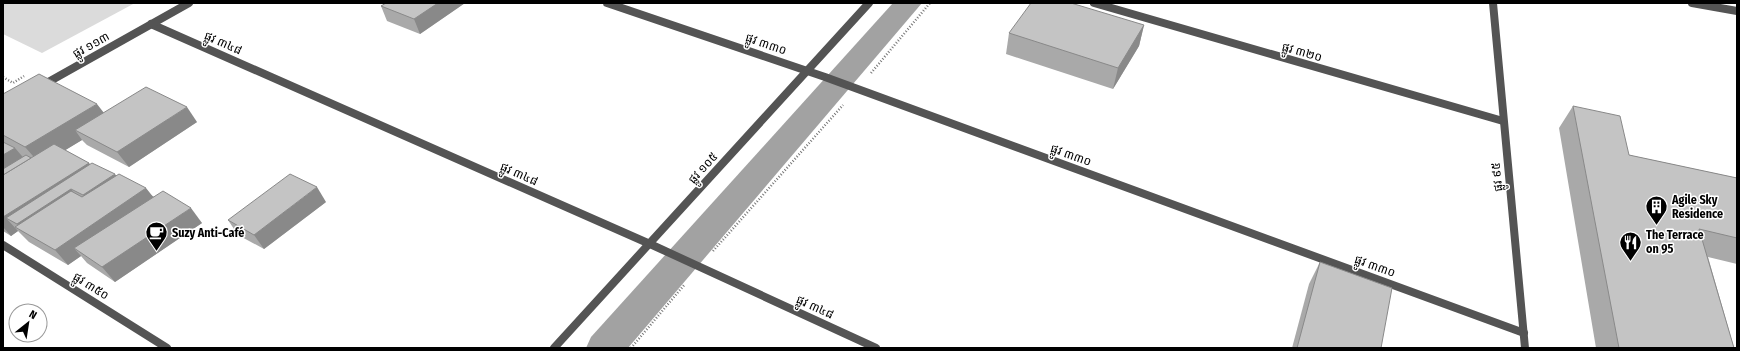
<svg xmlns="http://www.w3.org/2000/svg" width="1740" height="351" font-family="'Fira Sans Condensed','Noto Sans Khmer',sans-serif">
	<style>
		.green { fill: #dbdbdb }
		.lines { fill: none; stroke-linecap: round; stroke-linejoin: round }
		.canal { fill: #a2a2a2; fill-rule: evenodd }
		.path { stroke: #767676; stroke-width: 2.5; stroke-dasharray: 1 2; stroke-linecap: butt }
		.minor { stroke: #545454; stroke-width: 8 }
		.tertiary { stroke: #545454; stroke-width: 8 }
		.wall { fill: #a9a9a9 }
		.shaded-wall { fill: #898989 }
		.building { fill: #c4c4c4; stroke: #898989 }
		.labels { text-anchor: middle; stroke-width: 3; stroke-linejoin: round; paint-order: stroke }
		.street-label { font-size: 12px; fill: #000; stroke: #fff }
		.poi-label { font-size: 12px; font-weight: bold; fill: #000; stroke: #fff; text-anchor: start }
	</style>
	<rect width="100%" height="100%" fill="#fff"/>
	<polygon class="green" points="3,3 135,3 42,53 3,34"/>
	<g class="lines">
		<polygon class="canal" points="893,3 922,3 628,348 586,348 591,337"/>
		<g class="path">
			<polyline points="871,73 930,3"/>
			<polyline points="3,77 13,83 24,76"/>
			<polyline points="713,251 843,105"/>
			<polyline points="631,348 685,284"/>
		</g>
		<g class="minor">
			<polyline points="607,3 825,77 1524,333"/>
			<polyline points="1094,3 1503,121"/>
			<polyline points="1493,3 1525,348"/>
			<polyline points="151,24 650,244 876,348"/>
			<polyline points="43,85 189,3"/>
			<polyline points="3,245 167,348"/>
		</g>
		<g class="tertiary">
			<polyline points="1692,3 1737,11"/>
			<polyline points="554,348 869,3"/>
		</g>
	</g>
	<g class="wall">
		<polygon points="386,3 465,3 420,34 387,21 381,6"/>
		<polygon points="1144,25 1139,46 1113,89 1006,54 1009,33"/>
		<polygon points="3,94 104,113 197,122 129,167 87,145 82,140 65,150 90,164 116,176 202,223 115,282 87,263 81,256 68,265 29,242 18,231 11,236 3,231"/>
		<polygon points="1573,106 1629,155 1737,178 1737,264 1708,257 1734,348 1596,348 1559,128"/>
		<polygon points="326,202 264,249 238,235 228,220"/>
		<polygon points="1320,262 1381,348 1292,348 1309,284"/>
	</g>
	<g class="shaded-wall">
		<polygon points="438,3 465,3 420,34 414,19"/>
		<polygon points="1144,25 1139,46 1113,89 1118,68"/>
		<polygon points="97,104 111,122 75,130 82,140 41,165 25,147"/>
		<polygon points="187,107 197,122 129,167 117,152"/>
		<polygon points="15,148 28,163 3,178 3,155"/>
		<polygon points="89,163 101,178 71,189 83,204 24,232 17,224 6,218 18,231 11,236 3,227 3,217"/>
		<polygon points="115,174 126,189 95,210 83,195"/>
		<polygon points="317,187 326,202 264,249 254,235"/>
		<polygon points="146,188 158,203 74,248 81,256 68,265 55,250"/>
		<polygon points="191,208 202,223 115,282 102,267"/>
	</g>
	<g class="building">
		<polygon points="386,3 438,3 414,19 381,6"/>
		<polygon points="1031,3 1071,3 1144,25 1118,68 1009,33"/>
		<polygon points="39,74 97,104 25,147 3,135 3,94"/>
		<polygon points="146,87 187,107 117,152 75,130"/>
		<polygon points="1573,106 1620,116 1629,155 1737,178 1737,238 1699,229 1734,348 1619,348"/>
		<polygon points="3,142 15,148 3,155"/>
		<polygon points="54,144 89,163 3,217 3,175"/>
		<polygon points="26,155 31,158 3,175 3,169"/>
		<polygon points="92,163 115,174 83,195 71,189 17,224 6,218"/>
		<polygon points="119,174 146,188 55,250 15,227 71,191 82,197"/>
		<polygon points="290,174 317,187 254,235 228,220"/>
		<polygon points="163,191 191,208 102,267 74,248"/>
		<polygon points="1320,262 1392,288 1381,348 1297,348"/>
	</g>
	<defs>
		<symbol id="building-pin" viewBox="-11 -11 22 30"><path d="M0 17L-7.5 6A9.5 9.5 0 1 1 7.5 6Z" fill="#000" stroke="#fff"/><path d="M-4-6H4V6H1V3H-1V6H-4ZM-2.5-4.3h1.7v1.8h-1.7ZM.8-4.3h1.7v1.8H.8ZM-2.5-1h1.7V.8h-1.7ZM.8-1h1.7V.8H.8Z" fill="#fff"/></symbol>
		<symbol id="cafe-pin" viewBox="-11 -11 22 30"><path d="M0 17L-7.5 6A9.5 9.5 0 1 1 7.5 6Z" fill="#000" stroke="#fff"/><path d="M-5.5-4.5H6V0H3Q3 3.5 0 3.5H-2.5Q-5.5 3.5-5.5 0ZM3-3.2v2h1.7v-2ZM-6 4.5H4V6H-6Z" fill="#fff"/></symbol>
		<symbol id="restaurant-pin" viewBox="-11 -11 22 30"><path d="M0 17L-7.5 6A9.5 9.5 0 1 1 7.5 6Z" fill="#000" stroke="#fff"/><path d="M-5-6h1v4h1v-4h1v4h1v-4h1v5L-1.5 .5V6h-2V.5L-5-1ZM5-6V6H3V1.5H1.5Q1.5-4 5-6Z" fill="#fff"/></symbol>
	</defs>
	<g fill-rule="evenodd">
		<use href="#building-pin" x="1644" y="194" width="25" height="34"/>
		<use href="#cafe-pin" x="144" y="220" width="25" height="34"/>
		<use href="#restaurant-pin" x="1618" y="230" width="25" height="34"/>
	</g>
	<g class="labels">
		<g class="street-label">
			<text transform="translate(223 43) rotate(24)" y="4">ផ្លូវ ៣៤៨</text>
			<text transform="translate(766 44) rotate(19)" y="4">ផ្លូវ ៣៣០</text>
			<text transform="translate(91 45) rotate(-29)" y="4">ផ្លូវ ១១៣</text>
			<text transform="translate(1302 52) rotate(16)" y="4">ផ្លូវ ៣២០</text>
			<text transform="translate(1071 155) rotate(20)" y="4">ផ្លូវ ៣៣០</text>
			<text transform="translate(703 168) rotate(-48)" y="4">ផ្លូវ ១០៥</text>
			<text transform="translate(519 174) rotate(24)" y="4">ផ្លូវ ៣៤៨</text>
			<text transform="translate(1497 177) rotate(-96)" y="4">ផ្លូវ ៩៥</text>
			<text transform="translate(1375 266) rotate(20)" y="4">ផ្លូវ ៣៣០</text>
			<text transform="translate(91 286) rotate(32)" y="4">ផ្លូវ ៣៥០</text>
			<text transform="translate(815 307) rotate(25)" y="4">ផ្លូវ ៣៤៨</text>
		</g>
		<g class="poi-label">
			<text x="1672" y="204">Agile Sky<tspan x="1672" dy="14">Residence</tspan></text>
			<text x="172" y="237">Suzy Anti-Café</text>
			<text x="1646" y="239">The Terrace<tspan x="1646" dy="14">on 95</tspan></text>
		</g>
	</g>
	<rect width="1740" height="351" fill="none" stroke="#000000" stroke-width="8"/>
	<g transform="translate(28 323) rotate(30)"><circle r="19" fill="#ffffff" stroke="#999999"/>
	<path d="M0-3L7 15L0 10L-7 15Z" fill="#000000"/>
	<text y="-6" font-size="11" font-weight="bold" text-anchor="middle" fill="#000000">N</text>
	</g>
</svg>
